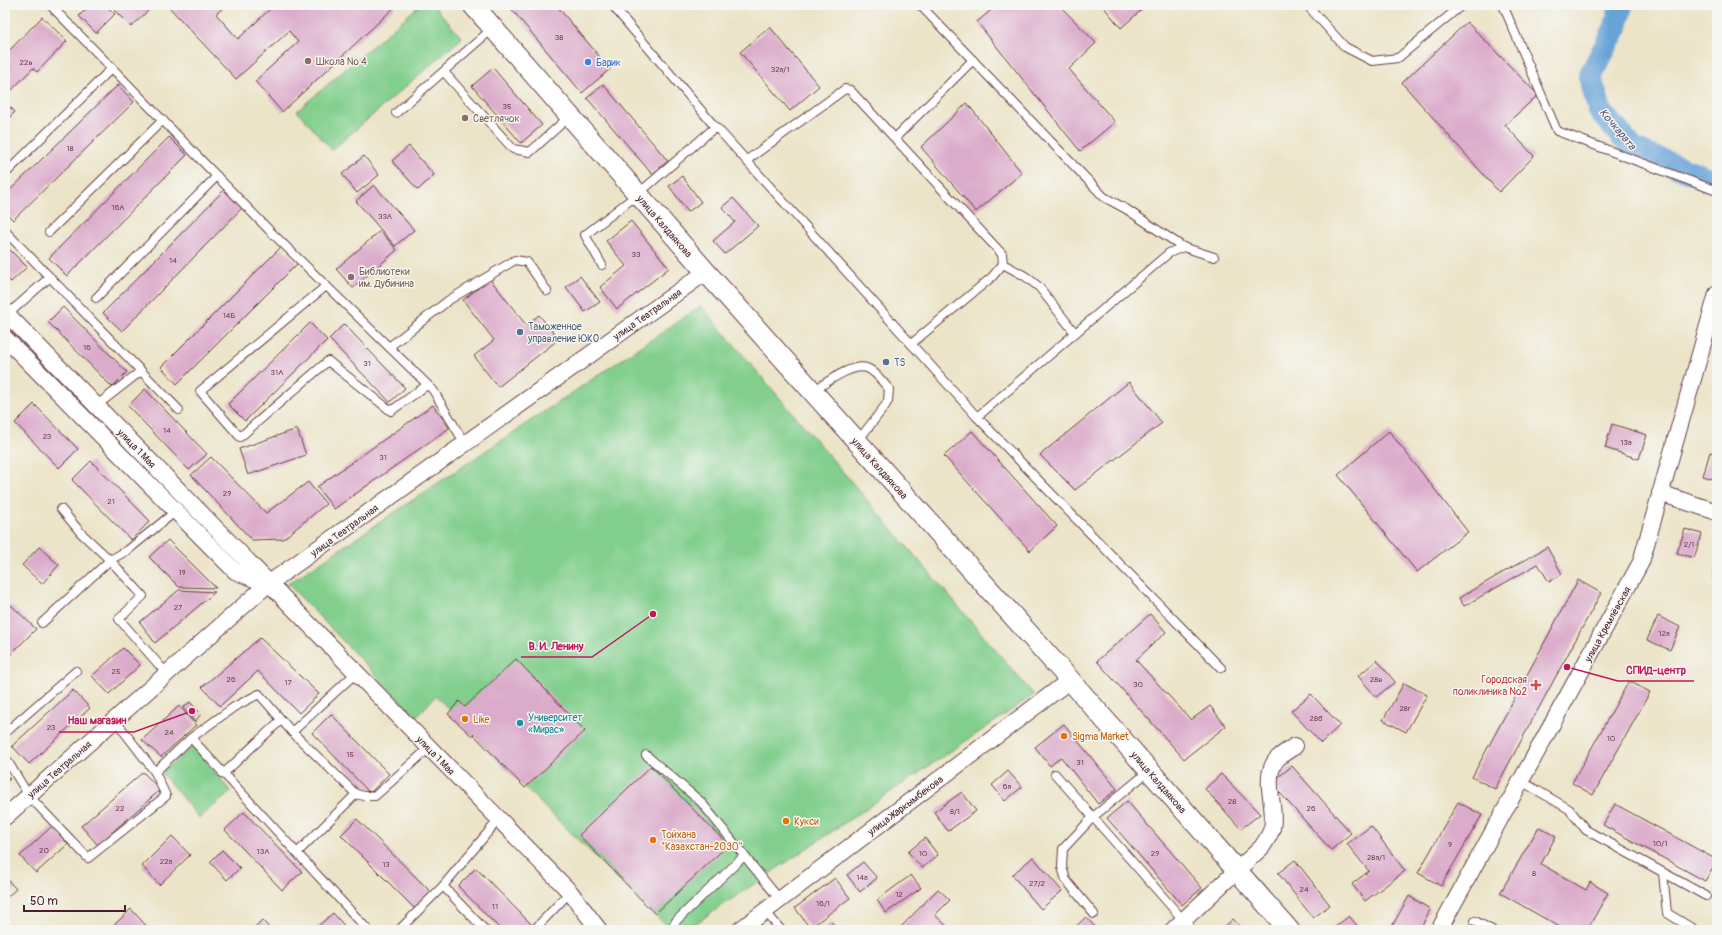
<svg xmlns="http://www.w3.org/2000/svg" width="1722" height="935" font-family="Pangolin,sans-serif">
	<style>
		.park { fill: #82cf8d; stroke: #66775c }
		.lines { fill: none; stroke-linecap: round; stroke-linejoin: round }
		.river { stroke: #67a3d8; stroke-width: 24 }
		.building { fill: #dbabcb }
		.service-casing { stroke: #623d43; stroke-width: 10 }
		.minor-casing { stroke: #623d43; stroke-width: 18 }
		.tertiary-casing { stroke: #623d43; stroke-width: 22 }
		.service { stroke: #fff; stroke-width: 8 }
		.minor { stroke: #fff; stroke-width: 16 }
		.tertiary { stroke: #fff; stroke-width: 20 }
		.education-dot { fill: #8d6e63; stroke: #f6f6f2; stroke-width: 1.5 }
		.shop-dot { fill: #3f7fe0; stroke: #f6f6f2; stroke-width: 1.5 }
		.service-dot { fill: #5c6f8a; stroke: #f6f6f2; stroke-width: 1.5 }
		.health-dot { fill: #e0444e; stroke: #f6f6f2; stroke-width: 1.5 }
		.food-dot { fill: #e8710a; stroke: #f6f6f2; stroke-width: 1.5 }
		.culture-dot { fill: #0f9aa8; stroke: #f6f6f2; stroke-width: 1.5 }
		.labels { text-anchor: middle; stroke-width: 3; stroke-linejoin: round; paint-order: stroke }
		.number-label { font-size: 8px; fill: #6e4253 }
		.education-label { font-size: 10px; fill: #785e54; stroke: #f6f6f2; text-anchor: start }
		.shop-label { font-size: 10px; fill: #366cbe; stroke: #f6f6f2; text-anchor: start }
		.street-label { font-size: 10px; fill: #4a1f2b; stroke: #f6f6f2 }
		.service-label { font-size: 10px; fill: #4e5e75; stroke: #f6f6f2; text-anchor: start }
		.health-label { font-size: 10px; fill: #be3a42; stroke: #f6f6f2; text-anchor: end }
		.culture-label { font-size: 10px; fill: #0d838f; stroke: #f6f6f2; text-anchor: start }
		.food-label { font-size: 10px; fill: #c56008; stroke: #f6f6f2; text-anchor: start }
		.water-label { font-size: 11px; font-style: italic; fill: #565470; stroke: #f6f6f2 }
		.leader { fill: none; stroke: #c2185b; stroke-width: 1.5 }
		.callout-dot { fill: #c2185b; stroke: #f6f6f2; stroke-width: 1.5 }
		.callout-label { font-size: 11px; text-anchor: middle; font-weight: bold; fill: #c2185b; stroke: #f6f6f2; stroke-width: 3; stroke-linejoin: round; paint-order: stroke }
	</style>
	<rect width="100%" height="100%" fill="#f6f6f2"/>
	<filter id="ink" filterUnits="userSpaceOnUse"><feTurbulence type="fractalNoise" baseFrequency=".025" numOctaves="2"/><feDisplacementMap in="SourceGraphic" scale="8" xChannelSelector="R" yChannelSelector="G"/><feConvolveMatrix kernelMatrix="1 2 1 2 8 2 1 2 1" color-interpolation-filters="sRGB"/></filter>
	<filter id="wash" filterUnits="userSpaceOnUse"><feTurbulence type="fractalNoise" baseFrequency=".012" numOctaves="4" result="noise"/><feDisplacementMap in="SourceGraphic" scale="16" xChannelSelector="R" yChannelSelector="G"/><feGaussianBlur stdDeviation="0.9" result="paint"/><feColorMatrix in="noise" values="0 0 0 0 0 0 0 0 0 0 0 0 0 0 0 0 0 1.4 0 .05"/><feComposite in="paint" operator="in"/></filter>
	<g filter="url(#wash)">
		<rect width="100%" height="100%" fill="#ece4c8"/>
		<g class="park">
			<polygon points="420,5 433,5 462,38 332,150 297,111"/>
			<polygon points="701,306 1034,695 686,930 671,930 525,788 436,696 416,717 288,584"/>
			<polygon points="194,746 231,792 199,818 161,772"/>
		</g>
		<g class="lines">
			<polyline class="river" points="1621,5 1616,27 1590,76 1600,111 1634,150 1709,179 1717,179"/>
		</g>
		<g id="blocks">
			<g class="building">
				<polygon points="90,5 105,5 115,14 96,33 79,16"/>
				<polygon points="120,5 146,5 150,9 131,27 114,10"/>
				<polygon points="167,5 226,5 216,14 238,39 270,9 266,5 397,5 282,112 255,81 298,42 289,31 236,79"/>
				<polygon points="508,5 556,5 610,69 582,93"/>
				<polygon points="997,5 1059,5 1096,43 1069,69 1115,122 1080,151 977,22"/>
				<polygon points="1102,5 1147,5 1121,28"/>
				<polygon points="42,17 67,41 37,72 33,68 5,97 5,55"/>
				<polygon points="1467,22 1538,95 1505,125 1534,156 1499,192 1402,83"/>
				<polygon points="770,27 819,86 790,111 740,52"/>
				<polygon points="493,68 542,125 521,143 472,86"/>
				<polygon points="603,84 668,161 652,174 587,98"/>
				<polygon points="118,85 134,102 13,220 5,212 5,195"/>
				<polygon points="5,102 15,112 5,122"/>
				<polygon points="967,103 1022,173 976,212 921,147"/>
				<polygon points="169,137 187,155 67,276 49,258"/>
				<polygon points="409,146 434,175 418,190 392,161"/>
				<polygon points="364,156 379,175 357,193 342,174"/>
				<polygon points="682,176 701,202 688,212 669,186"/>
				<polygon points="374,185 414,230 395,246 356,201"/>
				<polygon points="225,189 243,207 122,331 103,313"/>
				<polygon points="733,198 758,226 725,254 713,241 735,222 722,207"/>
				<polygon points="631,221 669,268 617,309 600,287 626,266 606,241"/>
				<polygon points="380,231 397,250 353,288 336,269"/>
				<polygon points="5,245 27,267 11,282 5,277"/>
				<polygon points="281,247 298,263 177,384 161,367"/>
				<polygon points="580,276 600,302 585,312 566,287"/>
				<polygon points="490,279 526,325 539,315 559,339 498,387 474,356 494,340 463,300"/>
				<polygon points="63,307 127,372 112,387 48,322"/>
				<polygon points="310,323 327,340 245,421 228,404"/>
				<polygon points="344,324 405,388 390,402 329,339"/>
				<polygon points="1129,382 1162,423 1075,490 1040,455"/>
				<polygon points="145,389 207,454 189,470 128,406"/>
				<polygon points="34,404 78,449 59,468 15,423"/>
				<polygon points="433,405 449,428 334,509 317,487"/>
				<polygon points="1612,424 1647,435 1639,459 1605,448"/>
				<polygon points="297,429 306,455 248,475 239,449"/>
				<polygon points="972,431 1057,526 1030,551 944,456"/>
				<polygon points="1389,431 1468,532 1417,572 1338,475"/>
				<polygon points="1710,452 1717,454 1717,480 1703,476"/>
				<polygon points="211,457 266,513 308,482 326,504 283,539 252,540 191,475"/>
				<polygon points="91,461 150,521 131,540 72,480"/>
				<polygon points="1685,529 1702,534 1694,558 1677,553"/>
				<polygon points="168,540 216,588 179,587 149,557"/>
				<polygon points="39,547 59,565 42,584 22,565"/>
				<polygon points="1547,547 1562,574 1549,582 1538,564 1464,606 1459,598"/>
				<polygon points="1717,566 1717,580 1713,579"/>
				<polygon points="1578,580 1601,593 1495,789 1472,777"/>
				<polygon points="179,590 215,592 155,643 140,622"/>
				<polygon points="11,605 36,629 11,654 5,648 5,611"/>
				<polygon points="1150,614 1166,632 1136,660 1191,720 1210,706 1226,726 1184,759 1097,661"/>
				<polygon points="1658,616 1680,627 1670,650 1647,640"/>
				<polygon points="260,638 319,694 299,713 258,671 220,706 202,687"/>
				<polygon points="123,648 140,665 109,694 92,676"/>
				<polygon points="516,659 585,731 525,788 473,734 472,736 448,714 459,701 465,707"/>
				<polygon points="1377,660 1395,682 1376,697 1358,676"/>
				<polygon points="1629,681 1650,692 1593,795 1572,783"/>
				<polygon points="1404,683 1427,695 1406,732 1383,720"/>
				<polygon points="73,690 90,708 29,764 12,746"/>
				<polygon points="1311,694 1340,725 1321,743 1291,711"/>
				<polygon points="190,702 201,714 195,722 183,708"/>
				<polygon points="179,706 196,725 161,757 142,740"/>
				<polygon points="331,714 389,774 370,793 312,733"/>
				<polygon points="1064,724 1117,789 1098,804 1061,757 1050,766 1035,747"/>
				<polygon points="651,766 728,845 655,914 579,835"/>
				<polygon points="1292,766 1351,833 1331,850 1271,783"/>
				<polygon points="1008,771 1022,787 1005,801 992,785"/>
				<polygon points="143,772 160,790 98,845 81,826"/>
				<polygon points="5,774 10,779 5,784"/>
				<polygon points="1221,774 1260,814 1241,829 1205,789"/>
				<polygon points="962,792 976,811 948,831 934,812"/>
				<polygon points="1127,801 1202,888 1182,905 1107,818"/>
				<polygon points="1458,802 1482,815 1441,886 1418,873"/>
				<polygon points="1615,804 1717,860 1705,881 1603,825"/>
				<polygon points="244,812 302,872 282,890 225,830"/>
				<polygon points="357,819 431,892 415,909 341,835"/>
				<polygon points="52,826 68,844 36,873 20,856"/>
				<polygon points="1371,826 1405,871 1365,901 1352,884 1369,871 1347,844"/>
				<polygon points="1539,827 1556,836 1541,864 1586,890 1590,882 1608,893 1587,930 1565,930 1500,893"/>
				<polygon points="172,836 190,855 159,885 142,866"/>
				<polygon points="925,838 938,855 922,868 908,852"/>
				<polygon points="222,850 240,868 227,880 210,862"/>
				<polygon points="1033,857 1062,891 1041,909 1012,875"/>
				<polygon points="1295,860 1330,905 1313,918 1278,873"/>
				<polygon points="863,862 877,878 860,892 847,875"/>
				<polygon points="476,868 533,926 529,930 501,930 458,886"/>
				<polygon points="911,875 921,888 886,913 877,900"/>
				<polygon points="5,877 16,889 5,899"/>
				<polygon points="835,878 850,898 810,928 795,908"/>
				<polygon points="938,889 950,900 935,915 951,930 898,930"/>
				<polygon points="1409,896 1430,909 1420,930 1390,930"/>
				<polygon points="131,909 150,930 114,930 112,927"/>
				<polygon points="333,913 348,930 320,930 317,927"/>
				<polygon points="1349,916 1361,930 1331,930"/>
				<polygon points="1086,917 1098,930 1072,930"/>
				<polygon points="1233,919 1243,930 1221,930"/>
				<polygon points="262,920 271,930 252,930"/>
				<polygon points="831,922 839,930 823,930"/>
			</g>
		</g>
	</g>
	<g filter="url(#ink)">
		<use href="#blocks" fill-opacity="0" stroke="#623d43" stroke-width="1"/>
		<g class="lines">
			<defs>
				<g id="service">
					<polyline points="50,5 112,68"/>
					<polyline points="612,5 716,128"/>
					<polyline points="920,5 1104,197 1126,209 1183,247"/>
					<polyline points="1307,5 1345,47 1372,61 1398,58 1462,5"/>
					<polyline points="1503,5 1557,131 1717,191"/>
					<polyline points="444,72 513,149 530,152 570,116"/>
					<polyline points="396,113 493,28"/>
					<polyline points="895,138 973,60"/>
					<polyline points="747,160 845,89 850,90 1002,254 1003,264 992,277 911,344"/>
					<polyline points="5,174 112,68 269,230 433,390 465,444"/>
					<polyline points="5,231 179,410"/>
					<polyline points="49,232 163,120"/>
					<polyline points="1003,264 1025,276 1039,287 1075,333"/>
					<polyline points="602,265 585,235 638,194 713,129 718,129 977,417 1221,668"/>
					<polyline points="326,286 200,391 240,437 328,361 391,411 427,385"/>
					<polyline points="96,298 217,176"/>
					<polyline points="7,315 50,277"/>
					<polyline points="389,347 449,300 515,260 527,262 547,291"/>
					<path d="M813,391C826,383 854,361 869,369C877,373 883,383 889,389L888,401L885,406L857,442"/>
					<polyline points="96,406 141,371"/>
					<polyline points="977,417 1169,253 1183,247 1214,257"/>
					<polyline points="42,623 110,560 81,533 61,509"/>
					<polyline points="357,672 292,732 259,694 234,707 191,738 368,930"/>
					<polyline points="167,674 119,619 143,596 110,560 128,550 176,511"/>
					<polyline points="292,732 356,794 364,796 375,796 429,748"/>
					<polyline points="5,733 76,671"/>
					<polyline points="646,755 701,802 780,900"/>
					<polyline points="5,757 29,796 88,858 166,796 155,772 115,720"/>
					<polyline points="155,772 191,738"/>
					<polyline points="223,774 281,720"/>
					<polyline points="1055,774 1093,817 1149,771"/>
					<polyline points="1521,781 1569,809 1586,830 1706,896"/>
					<polyline points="297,853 356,794"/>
					<polyline points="1663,873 1667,913 1695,930"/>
					<polyline points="765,911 781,930"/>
					<polyline points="1094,914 1066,880 1062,867 1063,849 1093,817 1192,930"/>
					<polyline points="1475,921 1492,930"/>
					<polyline points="399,930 443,886"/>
					<polyline points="485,930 443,886 499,819"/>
					<polyline points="534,930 570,892"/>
					<polyline points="671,930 676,921 744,856"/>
				</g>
				<g id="minor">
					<polyline points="5,312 570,892 599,930"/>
					<polyline points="5,338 235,571 262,582"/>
					<polyline points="1660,493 1717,512"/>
					<polyline points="5,817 268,584 706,272"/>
					<polyline points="740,930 1070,680"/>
					<path d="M1173,930L1262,847C1266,841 1270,835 1272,828C1277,806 1261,778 1277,759C1282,754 1289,750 1295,746"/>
					<polyline points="1439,930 1641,562 1717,294"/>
				</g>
				<polyline id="tertiary" points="473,5 706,272 1070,680 1289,930"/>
			</defs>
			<use href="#service" class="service-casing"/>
			<use href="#minor" class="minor-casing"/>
			<use href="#tertiary" class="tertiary-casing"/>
			<use href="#service" class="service"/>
			<use href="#minor" class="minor"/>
			<use href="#tertiary" class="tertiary"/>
		</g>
	</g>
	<g class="education-dot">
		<circle cx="308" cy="61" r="4"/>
		<circle cx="465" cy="118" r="4"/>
		<circle cx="351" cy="277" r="4"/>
	</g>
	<circle class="shop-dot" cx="588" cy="62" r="4"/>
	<g class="service-dot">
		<circle cx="520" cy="332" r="4"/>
		<circle cx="886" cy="362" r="4"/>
	</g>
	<path class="health-dot" d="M1534 679h4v4h4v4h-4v4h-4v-4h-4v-4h4z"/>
	<g class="food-dot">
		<circle cx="465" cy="719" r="4"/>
		<circle cx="1064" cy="736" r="4"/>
		<circle cx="786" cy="821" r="4"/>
		<circle cx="653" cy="840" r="4"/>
	</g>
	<circle class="culture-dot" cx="520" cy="723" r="4"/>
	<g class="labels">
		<g class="number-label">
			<text x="559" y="40">38</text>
			<text x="26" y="65">22в</text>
			<text x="780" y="72">32а/1</text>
			<text x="507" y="109">35</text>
			<text x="70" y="151">18</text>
			<text x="118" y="210">16А</text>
			<text x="385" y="219">33А</text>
			<text x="636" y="257">33</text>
			<text x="173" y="263">14</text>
			<text x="229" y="318">14Б</text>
			<text x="87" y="350">16</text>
			<text x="367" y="366">31</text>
			<text x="277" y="375">31А</text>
			<text x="167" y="433">14</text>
			<text x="47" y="439">23</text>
			<text x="1626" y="445">13а</text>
			<text x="383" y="460">31</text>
			<text x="227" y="496">29</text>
			<text x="111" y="504">21</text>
			<text x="1689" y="547">2/1</text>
			<text x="182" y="575">19</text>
			<text x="178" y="610">27</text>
			<text x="1664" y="636">12а</text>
			<text x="116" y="674">25</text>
			<text x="231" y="682">26</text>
			<text x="1376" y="682">28в</text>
			<text x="288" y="685">17</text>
			<text x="1138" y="687">30</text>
			<text x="1405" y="711">28г</text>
			<text x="1316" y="721">28б</text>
			<text x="51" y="730">23</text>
			<text x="169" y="735">24</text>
			<text x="1611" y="741">10</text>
			<text x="350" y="757">15</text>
			<text x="1080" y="765">31</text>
			<text x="1007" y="789">6а</text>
			<text x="1232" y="804">28</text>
			<text x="120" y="811">22</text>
			<text x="1311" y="811">26</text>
			<text x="955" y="814">8/1</text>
			<text x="1660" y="846">10/1</text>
			<text x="1450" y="847">9</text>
			<text x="44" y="853">20</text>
			<text x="263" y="854">13А</text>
			<text x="923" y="856">10</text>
			<text x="1155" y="856">29</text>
			<text x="1376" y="860">28а/1</text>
			<text x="166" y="864">22а</text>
			<text x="386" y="867">13</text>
			<text x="1534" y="876">8</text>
			<text x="862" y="880">14а</text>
			<text x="1037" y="886">27/2</text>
			<text x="1304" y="892">24</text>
			<text x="899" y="897">12</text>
			<text x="823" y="906">16/1</text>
			<text x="495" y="909">11</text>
		</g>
		<g class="education-label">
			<text x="316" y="65">Школа № 4</text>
			<text x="473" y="122">Светлячок</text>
			<text x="359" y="275">Библиотеки<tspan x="359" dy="12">им. Дубинина</tspan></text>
		</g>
		<g class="shop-label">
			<text x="596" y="66">Барик</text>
		</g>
		<g class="street-label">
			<text transform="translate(665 226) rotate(49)" y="4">улица Калдаякова</text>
			<text transform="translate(647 314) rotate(-35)" y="4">улица Театральная</text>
			<text transform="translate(137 448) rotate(46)" y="4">улица 1 Мая</text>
			<text transform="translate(880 468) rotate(48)" y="4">улица Калдаякова</text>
			<text transform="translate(344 530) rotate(-36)" y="4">улица Театральная</text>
			<text transform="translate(1607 624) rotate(-61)" y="4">улица Кремлёвская</text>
			<text transform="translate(436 755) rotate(46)" y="4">улица 1 Мая</text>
			<text transform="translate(59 769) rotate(-41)" y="4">улица Театральная</text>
			<text transform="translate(1159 782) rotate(49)" y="4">улица Калдаякова</text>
			<text transform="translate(905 805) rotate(-37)" y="4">улица Жаркымбекова</text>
		</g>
		<g class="service-label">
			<text x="528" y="330">Таможенное<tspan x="528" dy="12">управление ЮКО</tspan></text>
			<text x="894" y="366">TS</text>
		</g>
		<g class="health-label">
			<text x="1527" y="683">Городская<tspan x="1527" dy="12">поликлиника №2</tspan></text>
		</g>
		<g class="culture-label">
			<text x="528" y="721">Университет<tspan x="528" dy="12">«Мирас»</tspan></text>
		</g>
		<g class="food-label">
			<text x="473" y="723">Like</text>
			<text x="1072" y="740">Sigma Market</text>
			<text x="794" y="825">Кукси</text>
			<text x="661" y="838">Тойхана<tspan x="661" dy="12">"Казахстан-2030"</tspan></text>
		</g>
		<g class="water-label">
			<text transform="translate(1618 129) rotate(50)" y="4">Кочкарата</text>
		</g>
	</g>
	<path class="leader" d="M653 614L592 657H521M1567 667L1618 681H1694M192 711L134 732H59"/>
	<g class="callout-dot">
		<circle cx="653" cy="614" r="4"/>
		<circle cx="1567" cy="667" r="4"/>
		<circle cx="192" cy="711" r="4"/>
	</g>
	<g class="callout-label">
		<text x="556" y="650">В. И. Ленину</text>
		<text x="1656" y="674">СПИД-центр</text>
		<text x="97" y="724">Наш магазин</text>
	</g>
	<rect width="1722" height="935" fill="none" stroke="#f6f6f2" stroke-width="20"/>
	<path d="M24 905v6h101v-6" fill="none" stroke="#4a1f2b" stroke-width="2"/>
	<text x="30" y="905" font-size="12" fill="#4a1f2b" stroke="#f6f6f2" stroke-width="3" paint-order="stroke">50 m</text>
</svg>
